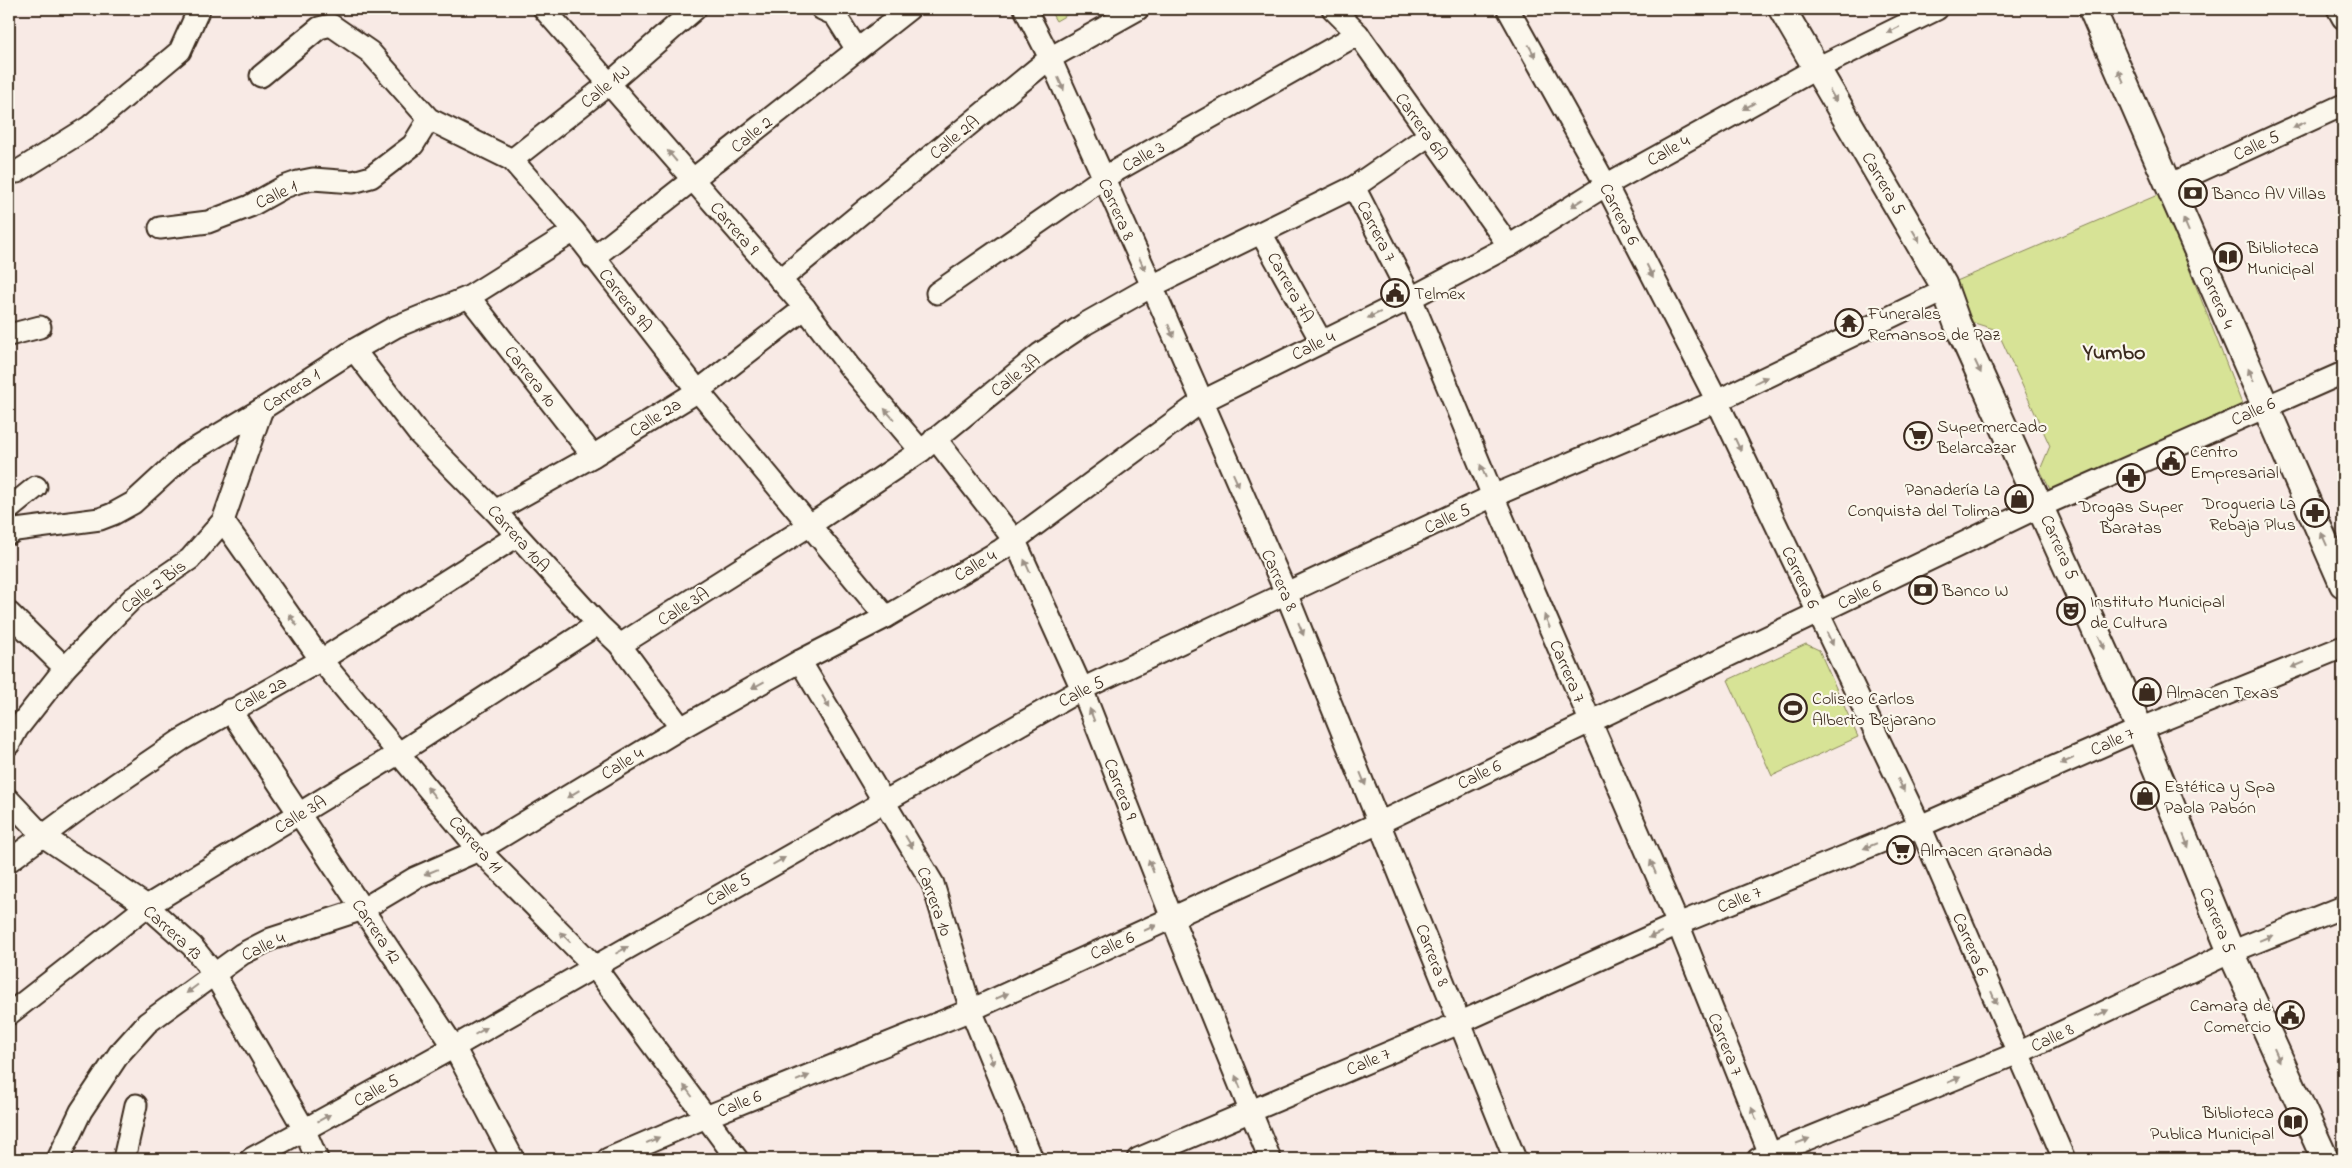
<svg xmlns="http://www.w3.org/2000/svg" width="2352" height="1168" font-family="'Indie Flower',sans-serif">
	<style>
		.green { fill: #d7e396; stroke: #89865a }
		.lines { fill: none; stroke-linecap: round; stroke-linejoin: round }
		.minor-casing { stroke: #3b2a1e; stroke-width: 25 }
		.major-casing { stroke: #3b2a1e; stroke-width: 30 }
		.minor { stroke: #fbf7ec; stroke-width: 21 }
		.major { stroke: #fbf7ec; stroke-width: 26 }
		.oneway { fill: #9b9085 }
		.labels { text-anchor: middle; stroke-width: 4.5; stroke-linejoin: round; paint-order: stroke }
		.street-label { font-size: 18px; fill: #3b2a1e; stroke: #fbf7ec }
		.poi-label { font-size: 18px; fill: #3b2a1e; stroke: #fbf7ec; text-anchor: start }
		.district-label { font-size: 22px; font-weight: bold; fill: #3b2a1e; stroke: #fbf7ec }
	</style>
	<rect width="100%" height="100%" fill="#f8eae5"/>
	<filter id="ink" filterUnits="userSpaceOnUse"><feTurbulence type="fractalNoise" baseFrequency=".02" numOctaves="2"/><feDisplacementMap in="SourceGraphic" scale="10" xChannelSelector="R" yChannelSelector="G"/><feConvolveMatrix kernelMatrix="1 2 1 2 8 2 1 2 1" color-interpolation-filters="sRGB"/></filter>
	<g filter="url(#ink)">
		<g class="green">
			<polygon points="1049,9 1077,9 1056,21"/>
			<polygon points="2160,194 2242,404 2051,491 2040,470 2050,446 1997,330 1971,322 1952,283"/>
			<polygon points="1806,644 1819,650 1858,737 1772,776 1728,680"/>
		</g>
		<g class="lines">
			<defs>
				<g id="minor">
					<polyline points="544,9 805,308 849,366 921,451"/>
					<polyline points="822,9 835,15 856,48"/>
					<polyline points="1025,9 1050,58 1152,286 1286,593 1515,1159"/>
					<polyline points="1333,9 1358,34 1509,246"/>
					<polyline points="1508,9 1606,185 1717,401 1920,826 2064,1159"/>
					<polyline points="2338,9 2343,18"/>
					<polyline points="261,76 319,28 331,25 370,52 429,119 512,160 574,231 698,391 886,617"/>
					<polyline points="512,160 610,83 695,9"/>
					<polyline points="17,172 89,127 180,51 199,9"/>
					<polyline points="2169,185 2343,105"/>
					<polyline points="1354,187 1411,298 1493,496 1678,924 1772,1159"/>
					<polyline points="160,228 208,222 250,206 284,187 298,182 313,179 353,182 371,177 413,145 429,119"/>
					<polyline points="1261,233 1321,341"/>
					<polyline points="593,258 909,9"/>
					<polyline points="780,280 1050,58 1138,9"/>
					<polyline points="937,293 1103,178 1358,34"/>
					<polyline points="469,297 593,456"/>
					<polyline points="9,335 40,327"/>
					<polyline points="354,350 419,434 495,511 598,624 620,645 681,728"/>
					<polyline points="935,438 1015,541 1082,689 1172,918 1270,1159"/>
					<polyline points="9,509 36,487"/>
					<polyline points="495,511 593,456 698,391 805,308"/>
					<polyline points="223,521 321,660 479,850 594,966 737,1159"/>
					<polyline points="9,534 16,530 100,519 113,514 133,503 185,455 262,409 354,350 395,327 469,297 574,231"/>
					<polyline points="9,613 65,668"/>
					<polyline points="620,645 810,525 921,451 1040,354 1085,324 1152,286 1354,187 1428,136"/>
					<polyline points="800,661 933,884 971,1010 1032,1159"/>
					<polyline points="230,710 454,1047 513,1159"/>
					<polyline points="9,744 17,729 65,668 108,623 133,598 190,559 223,521 262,409"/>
					<polyline points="9,800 43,836 147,906 192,946 213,972 304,1129 317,1159"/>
					<polyline points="9,861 75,812 181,740 321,660 517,536"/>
					<polyline points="9,1014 147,906 399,753 598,624"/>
					<polyline points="58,1159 81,1111 119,1054 147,1023 242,954 271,939 363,909 415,878 479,850 681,728 800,661 886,617 1001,550 1201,402 1411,298 1509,246 1606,185 1817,68 1937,9"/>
					<polyline points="124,1159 136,1105"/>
					<polyline points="251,1159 454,1047 1082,689 1493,496 1717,401 1946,290"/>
					<polyline points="608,1159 706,1117 971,1010 1381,822 2041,506 2343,373"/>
					<polyline points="1138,1159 1459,1023 1678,924 1920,826 2140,729 2343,647"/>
					<polyline points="1758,1159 2018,1053 2231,952 2343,907"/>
				</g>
				<g id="major">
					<polyline points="1782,9 1943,284 1957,323 2140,729 2231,952 2325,1159"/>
					<polyline points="2092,9 2343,584"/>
				</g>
			</defs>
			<use href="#minor" class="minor-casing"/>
			<use href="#major" class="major-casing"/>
			<use href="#minor" class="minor"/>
			<use href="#major" class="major"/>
		</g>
		<defs><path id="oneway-solid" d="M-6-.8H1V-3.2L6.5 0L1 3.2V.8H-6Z" transform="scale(1.25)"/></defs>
		<g class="oneway">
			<use href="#oneway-solid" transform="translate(1893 30) rotate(154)"/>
			<use href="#oneway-solid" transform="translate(1532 51) rotate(61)"/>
			<use href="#oneway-solid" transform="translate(2121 76) rotate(-113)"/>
			<use href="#oneway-solid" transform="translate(1061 84) rotate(66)"/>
			<use href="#oneway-solid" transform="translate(1833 96) rotate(60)"/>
			<use href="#oneway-solid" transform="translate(1749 106) rotate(151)"/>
			<use href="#oneway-solid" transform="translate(2299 125) rotate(155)"/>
			<use href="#oneway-solid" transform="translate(672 156) rotate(-130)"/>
			<use href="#oneway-solid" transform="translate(1577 203) rotate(148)"/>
			<use href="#oneway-solid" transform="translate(2186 225) rotate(-113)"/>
			<use href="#oneway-solid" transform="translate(1916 236) rotate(60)"/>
			<use href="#oneway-solid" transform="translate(1142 264) rotate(66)"/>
			<use href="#oneway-solid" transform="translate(1650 271) rotate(63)"/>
			<use href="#oneway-solid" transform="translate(1374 315) rotate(155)"/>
			<use href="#oneway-solid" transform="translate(1171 331) rotate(67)"/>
			<use href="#oneway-solid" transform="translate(1978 367) rotate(65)"/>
			<use href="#oneway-solid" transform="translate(2251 375) rotate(-113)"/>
			<use href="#oneway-solid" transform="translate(1761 380) rotate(-26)"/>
			<use href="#oneway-solid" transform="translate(889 414) rotate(-131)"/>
			<use href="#oneway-solid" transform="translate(1738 445) rotate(65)"/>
			<use href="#oneway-solid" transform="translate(1483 471) rotate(-113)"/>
			<use href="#oneway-solid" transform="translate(1236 480) rotate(66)"/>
			<use href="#oneway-solid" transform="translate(2324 539) rotate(-114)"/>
			<use href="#oneway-solid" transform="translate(1027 566) rotate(-114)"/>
			<use href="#oneway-solid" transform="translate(293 620) rotate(-125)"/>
			<use href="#oneway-solid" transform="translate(1547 621) rotate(-113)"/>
			<use href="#oneway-solid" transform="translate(1301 629) rotate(68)"/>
			<use href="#oneway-solid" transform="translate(1830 639) rotate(64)"/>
			<use href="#oneway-solid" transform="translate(2102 643) rotate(66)"/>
			<use href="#oneway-solid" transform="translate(2298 665) rotate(158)"/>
			<use href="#oneway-solid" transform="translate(758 685) rotate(151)"/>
			<use href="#oneway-solid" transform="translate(826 702) rotate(59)"/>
			<use href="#oneway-solid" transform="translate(1092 715) rotate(-111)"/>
			<use href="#oneway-solid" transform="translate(2067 761) rotate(156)"/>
			<use href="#oneway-solid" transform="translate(1363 779) rotate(68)"/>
			<use href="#oneway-solid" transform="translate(1901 785) rotate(64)"/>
			<use href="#oneway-solid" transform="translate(431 792) rotate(-129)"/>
			<use href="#oneway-solid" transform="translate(573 794) rotate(149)"/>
			<use href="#oneway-solid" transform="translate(2186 841) rotate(68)"/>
			<use href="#oneway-solid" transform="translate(909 842) rotate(59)"/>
			<use href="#oneway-solid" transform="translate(1870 846) rotate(158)"/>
			<use href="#oneway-solid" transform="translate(779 861) rotate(-30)"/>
			<use href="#oneway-solid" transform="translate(1151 866) rotate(-111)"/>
			<use href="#oneway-solid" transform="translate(1653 867) rotate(-113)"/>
			<use href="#oneway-solid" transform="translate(431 872) rotate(158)"/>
			<use href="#oneway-solid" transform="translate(1150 928) rotate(-24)"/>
			<use href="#oneway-solid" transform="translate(1655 935) rotate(156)"/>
			<use href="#oneway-solid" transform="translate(565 937) rotate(-135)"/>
			<use href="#oneway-solid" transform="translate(2266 938) rotate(-22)"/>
			<use href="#oneway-solid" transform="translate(622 950) rotate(-30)"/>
			<use href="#oneway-solid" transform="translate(192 989) rotate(143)"/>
			<use href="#oneway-solid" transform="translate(1002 996) rotate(-24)"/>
			<use href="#oneway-solid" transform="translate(1994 998) rotate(67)"/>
			<use href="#oneway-solid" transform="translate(2102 1013) rotate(-25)"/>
			<use href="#oneway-solid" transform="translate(481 1031) rotate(-30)"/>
			<use href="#oneway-solid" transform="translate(2277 1055) rotate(66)"/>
			<use href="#oneway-solid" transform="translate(991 1059) rotate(68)"/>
			<use href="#oneway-solid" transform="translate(803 1078) rotate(-22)"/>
			<use href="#oneway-solid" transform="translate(1954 1080) rotate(-23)"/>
			<use href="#oneway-solid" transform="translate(1238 1082) rotate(-112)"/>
			<use href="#oneway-solid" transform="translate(688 1091) rotate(-127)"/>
			<use href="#oneway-solid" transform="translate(1754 1114) rotate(-112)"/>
			<use href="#oneway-solid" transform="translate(324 1118) rotate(-29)"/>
			<use href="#oneway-solid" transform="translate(653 1140) rotate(-24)"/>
			<use href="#oneway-solid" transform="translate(1803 1141) rotate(-21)"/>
		</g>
	</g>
	<defs>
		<symbol id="bank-ring" viewBox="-11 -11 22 22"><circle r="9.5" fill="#fbf7ec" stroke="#3b2a1e" stroke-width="1.5"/><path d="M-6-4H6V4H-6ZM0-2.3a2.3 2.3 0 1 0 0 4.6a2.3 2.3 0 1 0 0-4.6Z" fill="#3b2a1e"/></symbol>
		<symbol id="library-ring" viewBox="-11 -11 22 22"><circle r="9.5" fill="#fbf7ec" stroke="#3b2a1e" stroke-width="1.5"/><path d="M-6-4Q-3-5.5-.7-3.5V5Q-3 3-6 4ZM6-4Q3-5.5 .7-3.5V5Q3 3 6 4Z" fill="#3b2a1e"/></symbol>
		<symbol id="civic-ring" viewBox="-11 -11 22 22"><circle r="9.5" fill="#fbf7ec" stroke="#3b2a1e" stroke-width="1.5"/><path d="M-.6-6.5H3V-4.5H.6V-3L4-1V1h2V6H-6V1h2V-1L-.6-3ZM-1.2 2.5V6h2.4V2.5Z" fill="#3b2a1e"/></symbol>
		<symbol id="temple-ring" viewBox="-11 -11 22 22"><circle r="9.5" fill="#fbf7ec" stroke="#3b2a1e" stroke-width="1.5"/><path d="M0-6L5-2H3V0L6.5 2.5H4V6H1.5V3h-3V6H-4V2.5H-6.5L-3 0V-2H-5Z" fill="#3b2a1e"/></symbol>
		<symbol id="supermarket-ring" viewBox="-11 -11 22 22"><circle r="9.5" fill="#fbf7ec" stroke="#3b2a1e" stroke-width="1.5"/><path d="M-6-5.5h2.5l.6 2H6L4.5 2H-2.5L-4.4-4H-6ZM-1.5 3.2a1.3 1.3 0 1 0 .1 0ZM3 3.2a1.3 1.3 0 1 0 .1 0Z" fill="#3b2a1e"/></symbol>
		<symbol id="pharmacy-ring" viewBox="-11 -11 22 22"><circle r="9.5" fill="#fbf7ec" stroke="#3b2a1e" stroke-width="1.5"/><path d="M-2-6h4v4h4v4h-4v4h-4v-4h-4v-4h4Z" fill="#3b2a1e"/></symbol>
		<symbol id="shop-ring" viewBox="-11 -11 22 22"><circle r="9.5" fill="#fbf7ec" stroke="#3b2a1e" stroke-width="1.5"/><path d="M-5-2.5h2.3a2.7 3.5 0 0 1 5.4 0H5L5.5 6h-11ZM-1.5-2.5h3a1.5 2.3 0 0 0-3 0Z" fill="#3b2a1e"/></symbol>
		<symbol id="theatre-ring" viewBox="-11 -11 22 22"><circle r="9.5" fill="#fbf7ec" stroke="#3b2a1e" stroke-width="1.5"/><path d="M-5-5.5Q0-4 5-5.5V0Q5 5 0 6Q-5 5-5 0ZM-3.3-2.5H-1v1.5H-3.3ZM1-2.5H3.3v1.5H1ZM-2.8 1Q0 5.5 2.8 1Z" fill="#3b2a1e"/></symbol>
		<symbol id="stadium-ring" viewBox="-11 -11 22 22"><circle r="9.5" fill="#fbf7ec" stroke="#3b2a1e" stroke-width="1.5"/><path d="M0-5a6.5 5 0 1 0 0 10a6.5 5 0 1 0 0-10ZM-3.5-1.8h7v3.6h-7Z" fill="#3b2a1e"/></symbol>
	</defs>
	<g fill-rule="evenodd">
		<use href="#bank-ring" x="2177" y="177" width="32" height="32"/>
		<use href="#library-ring" x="2212" y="241" width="32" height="32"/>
		<use href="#civic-ring" x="1379" y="277" width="32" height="32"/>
		<use href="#temple-ring" x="1833" y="307" width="32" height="32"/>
		<use href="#supermarket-ring" x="1902" y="420" width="32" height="32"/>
		<use href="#civic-ring" x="2155" y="445" width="32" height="32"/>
		<use href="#pharmacy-ring" x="2115" y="462" width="32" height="32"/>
		<use href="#shop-ring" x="2003" y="483" width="32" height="32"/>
		<use href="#pharmacy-ring" x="2299" y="497" width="32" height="32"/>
		<use href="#bank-ring" x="1907" y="574" width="32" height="32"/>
		<use href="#theatre-ring" x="2055" y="595" width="32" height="32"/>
		<use href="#shop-ring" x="2131" y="676" width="32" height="32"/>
		<use href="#stadium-ring" x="1777" y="692" width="32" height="32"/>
		<use href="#shop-ring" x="2129" y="780" width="32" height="32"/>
		<use href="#supermarket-ring" x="1885" y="834" width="32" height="32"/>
		<use href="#civic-ring" x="2274" y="999" width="32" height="32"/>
		<use href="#library-ring" x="2277" y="1106" width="32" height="32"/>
	</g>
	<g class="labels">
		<g class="street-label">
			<text transform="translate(605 86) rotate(-39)" y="6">Calle 1W</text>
			<text transform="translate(1422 126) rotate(55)" y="6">Carrera 6A</text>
			<text transform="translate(751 134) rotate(-39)" y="6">Calle 2</text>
			<text transform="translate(954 137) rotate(-39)" y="6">Calle 2A</text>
			<text transform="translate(2256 145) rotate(-25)" y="6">Calle 5</text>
			<text transform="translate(1668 150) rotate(-29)" y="6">Calle 4</text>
			<text transform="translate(1143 156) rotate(-29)" y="6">Calle 3</text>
			<text transform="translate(1884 183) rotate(60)" y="6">Carrera 5</text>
			<text transform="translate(276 194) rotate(-25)" y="6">Calle 1</text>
			<text transform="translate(1117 209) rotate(66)" y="6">Carrera 8</text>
			<text transform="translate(1620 214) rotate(63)" y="6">Carrera 6</text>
			<text transform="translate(735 228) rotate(49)" y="6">Carrera 9</text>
			<text transform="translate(1377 231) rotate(63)" y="6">Carrera 7</text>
			<text transform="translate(1291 287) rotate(61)" y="6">Carrera 7A</text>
			<text transform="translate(2217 297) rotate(67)" y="6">Carrera 4</text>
			<text transform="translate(626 300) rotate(52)" y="6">Carrera 9A</text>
			<text transform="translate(1313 345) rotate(-26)" y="6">Calle 4</text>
			<text transform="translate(1015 375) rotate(-38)" y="6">Calle 3A</text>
			<text transform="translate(531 376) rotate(52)" y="6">Carrera 10</text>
			<text transform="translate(291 390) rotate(-33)" y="6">Carrera 1</text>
			<text transform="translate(2253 411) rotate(-24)" y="6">Calle 6</text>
			<text transform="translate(655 417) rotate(-32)" y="6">Calle 2a</text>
			<text transform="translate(1447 518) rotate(-25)" y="6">Calle 5</text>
			<text transform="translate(519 538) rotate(48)" y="6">Carrera 10A</text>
			<text transform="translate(2060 547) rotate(66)" y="6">Carrera 5</text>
			<text transform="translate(975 565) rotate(-30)" y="6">Calle 4</text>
			<text transform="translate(1801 577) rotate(65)" y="6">Carrera 6</text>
			<text transform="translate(1280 580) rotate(66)" y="6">Carrera 8</text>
			<text transform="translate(153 586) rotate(-37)" y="6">Calle 2 Bis</text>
			<text transform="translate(1859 594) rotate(-26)" y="6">Calle 6</text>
			<text transform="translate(683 606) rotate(-32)" y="6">Calle 3A</text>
			<text transform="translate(1568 671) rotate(67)" y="6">Carrera 7</text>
			<text transform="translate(1081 691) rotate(-27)" y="6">Calle 5</text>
			<text transform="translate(260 694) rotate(-29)" y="6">Calle 2a</text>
			<text transform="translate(2112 741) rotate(-24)" y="6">Calle 7</text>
			<text transform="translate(622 763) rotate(-31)" y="6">Calle 4</text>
			<text transform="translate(1479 774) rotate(-26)" y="6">Calle 6</text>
			<text transform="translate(1121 789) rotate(69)" y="6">Carrera 9</text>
			<text transform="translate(300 814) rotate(-31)" y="6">Calle 3A</text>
			<text transform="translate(476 844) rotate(48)" y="6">Carrera 11</text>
			<text transform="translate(728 889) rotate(-30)" y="6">Calle 5</text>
			<text transform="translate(1739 899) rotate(-22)" y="6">Calle 7</text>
			<text transform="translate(935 901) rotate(70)" y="6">Carrera 10</text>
			<text transform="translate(2218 920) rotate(68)" y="6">Carrera 5</text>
			<text transform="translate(377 931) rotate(56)" y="6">Carrera 12</text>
			<text transform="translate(173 932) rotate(42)" y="6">Carrera 13</text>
			<text transform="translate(1971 944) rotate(67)" y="6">Carrera 6</text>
			<text transform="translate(1112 945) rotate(-24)" y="6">Calle 6</text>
			<text transform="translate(263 946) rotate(-25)" y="6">Calle 4</text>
			<text transform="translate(1433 955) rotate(69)" y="6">Carrera 8</text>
			<text transform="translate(2052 1037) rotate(-25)" y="6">Calle 8</text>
			<text transform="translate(1726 1044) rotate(68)" y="6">Carrera 7</text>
			<text transform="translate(1368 1061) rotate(-23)" y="6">Calle 7</text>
			<text transform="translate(376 1090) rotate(-29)" y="6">Calle 5</text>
			<text transform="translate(739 1103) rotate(-22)" y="6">Calle 6</text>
		</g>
		<g class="poi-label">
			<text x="2212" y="199">Banco AV Villas</text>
			<text x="2247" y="253">Biblioteca<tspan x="2247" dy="21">Municipal</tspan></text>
			<text x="1414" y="299">Telmex</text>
			<text x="1868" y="319">Funerales<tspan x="1868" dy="21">Remansos de Paz</tspan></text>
			<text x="1937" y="432">Supermercado<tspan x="1937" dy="21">Belarcazar</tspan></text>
			<text x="2190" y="457">Centro<tspan x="2190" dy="21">Empresarial</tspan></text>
			<text x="2000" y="495" text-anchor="end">Panadería La<tspan x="2000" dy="21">Conquista del Tolima</tspan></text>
			<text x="2296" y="509" text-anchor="end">Drogueria La<tspan x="2296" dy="21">Rebaja Plus</tspan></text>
			<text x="2131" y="512" text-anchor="middle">Drogas Super<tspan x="2131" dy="21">Baratas</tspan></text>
			<text x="1942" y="596">Banco W</text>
			<text x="2090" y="607">Instituto Municipal<tspan x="2090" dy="21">de Cultura</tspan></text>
			<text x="2166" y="698">Almacen Texas</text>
			<text x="1812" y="704">Coliseo Carlos<tspan x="1812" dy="21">Alberto Bejarano</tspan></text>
			<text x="2164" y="792">Estética y Spa<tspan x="2164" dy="21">Paola Pabón</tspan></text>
			<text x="1920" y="856">Almacen Granada</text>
			<text x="2271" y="1011" text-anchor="end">Camara de<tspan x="2271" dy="21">Comercio</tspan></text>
			<text x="2274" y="1118" text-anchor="end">Biblioteca<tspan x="2274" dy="21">Publica Municipal</tspan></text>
		</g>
		<g class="district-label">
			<text x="2114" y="359">Yumbo</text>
		</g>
	</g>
	<rect width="2352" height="1168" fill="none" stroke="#fbf7ec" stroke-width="30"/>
	<rect x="15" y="15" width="2322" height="1138" fill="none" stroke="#3b2a1e" stroke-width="2" filter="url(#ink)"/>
</svg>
